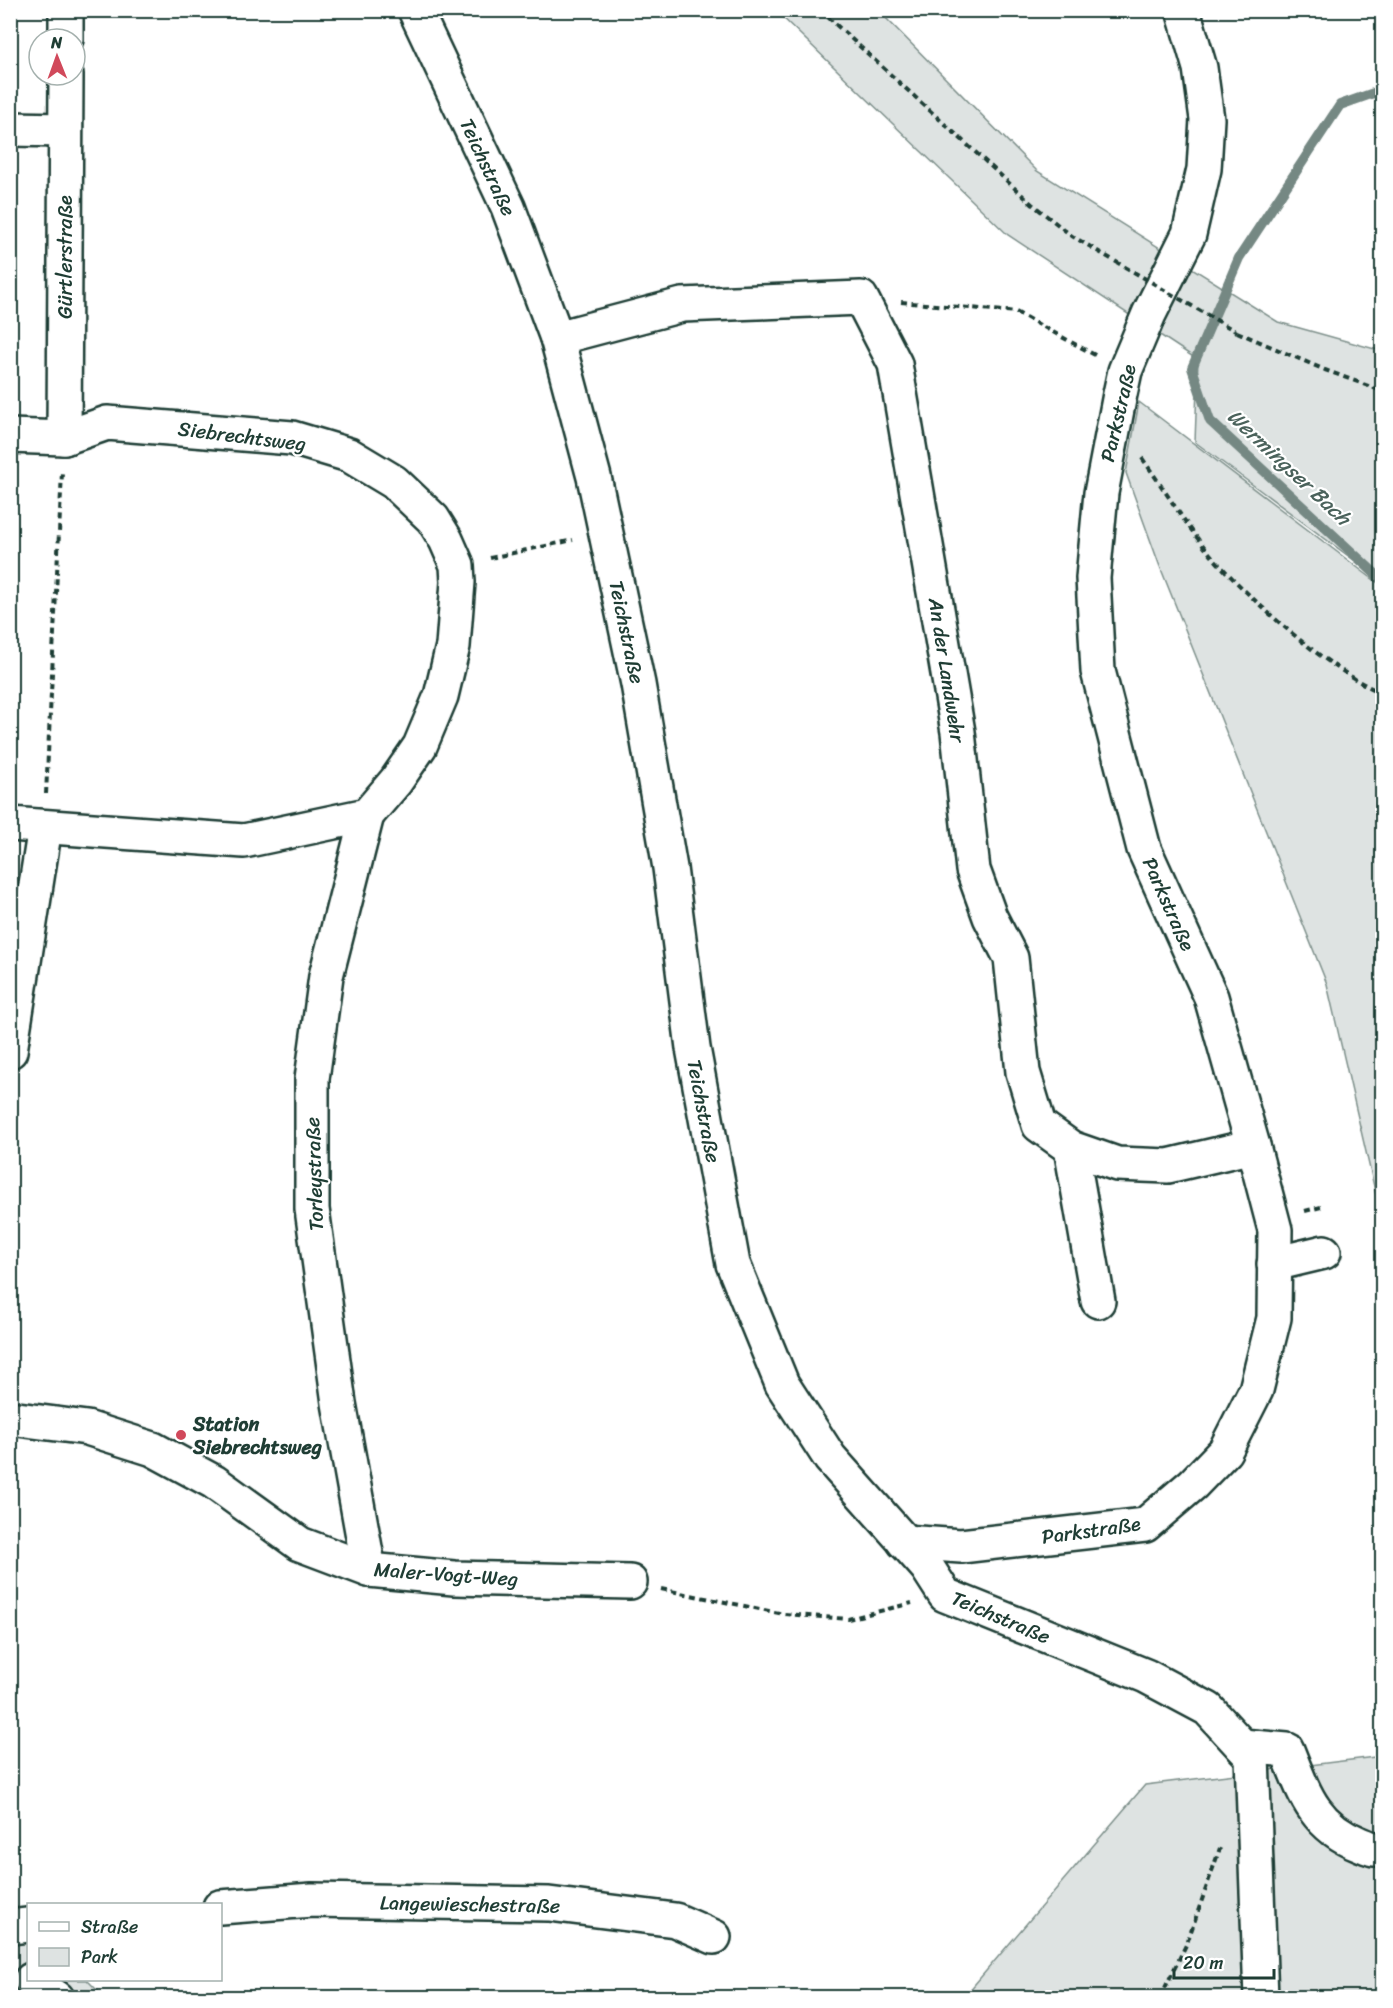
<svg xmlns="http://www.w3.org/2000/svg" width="1393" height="2008" font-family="Sriracha,sans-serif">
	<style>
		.green { fill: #dee3e2; stroke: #7e908b; stroke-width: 1.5 }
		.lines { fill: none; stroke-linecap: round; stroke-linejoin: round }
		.stream { stroke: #758883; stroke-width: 10 }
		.minor-casing { stroke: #1f3d34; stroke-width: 38 }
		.path { stroke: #1f3d34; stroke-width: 4; stroke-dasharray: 6 4.5; stroke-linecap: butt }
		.minor { stroke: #fff; stroke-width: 33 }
		.path-bridge { stroke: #1f3d34; stroke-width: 4; stroke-dasharray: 6 4.5; stroke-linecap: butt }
		.poi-dot { fill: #d1495b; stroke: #fff; stroke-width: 2 }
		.labels { text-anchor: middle; stroke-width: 4.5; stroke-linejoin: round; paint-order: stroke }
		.street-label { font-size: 20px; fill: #1f3d34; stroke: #fff }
		.poi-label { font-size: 20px; font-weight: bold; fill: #1f3d34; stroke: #fff; text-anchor: start }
		.water-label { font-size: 21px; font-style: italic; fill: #4a625b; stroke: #fff }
	</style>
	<rect width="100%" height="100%" fill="#fff"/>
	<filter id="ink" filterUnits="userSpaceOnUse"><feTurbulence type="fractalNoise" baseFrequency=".0167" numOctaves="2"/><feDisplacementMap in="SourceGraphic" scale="12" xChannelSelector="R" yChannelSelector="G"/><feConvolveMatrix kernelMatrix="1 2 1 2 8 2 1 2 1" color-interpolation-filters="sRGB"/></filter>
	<g filter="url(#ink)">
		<g class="green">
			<polygon points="776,11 879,11 1037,171 1278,322 1382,351 1382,581 1195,442 1198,360 1008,235"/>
			<polygon points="1139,402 1382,586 1382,1221 1327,984 1159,564 1126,473"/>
			<polygon points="1382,1751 1382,1997 963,1998 1145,1785 1375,1757"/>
			<polygon points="10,1900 28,1918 28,1980 87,1980 104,1997 11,1997"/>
		</g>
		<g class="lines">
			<polyline class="stream" points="1382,90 1340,105 1239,258 1192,368 1210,421 1382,580"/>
			<defs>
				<g id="minor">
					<polyline points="415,10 508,207 557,338 594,477 638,684 670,868 693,1048 733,1264 782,1384 830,1458 927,1567 945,1595 1146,1676 1208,1709 1252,1757 1261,1998"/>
					<polyline points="66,39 66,10"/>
					<polyline points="10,129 65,130"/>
					<polyline points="557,338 682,305 861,298 895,364 958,732 973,870 990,917 1011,958 1023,1072 1039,1125 1071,1148 1117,1164 1168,1166 1253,1146"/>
					<polyline points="10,436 64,438 107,423 292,438 349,455 394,482 433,519 446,540 457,565 458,582 453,646 441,696 420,746 396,781 367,815 244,841 10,824"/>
					<polyline points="64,438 66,75"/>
					<polyline points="367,815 326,976 312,1079 312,1209 339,1403 369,1570"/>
					<polyline points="10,1051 45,827"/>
					<polyline points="1071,1148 1098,1301"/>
					<polyline points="1274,1264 1324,1252"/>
					<polyline points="10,1418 87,1428 153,1449 214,1482 300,1544 369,1570 454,1578 630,1582"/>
					<polyline points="904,1542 961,1546 1145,1525 1193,1484 1225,1451 1256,1390 1274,1318 1275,1230 1253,1146 1211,997 1144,849 1098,671 1093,578 1101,493 1120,394 1125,371 1149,314 1189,234 1204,169 1207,119 1200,68 1183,10"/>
					<path d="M1242,1746L1287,1750C1304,1793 1314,1826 1360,1844C1368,1847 1374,1851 1382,1848"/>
					<polyline points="220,1907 312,1900 549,1904 675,1920 714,1937"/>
					<polyline points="10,1927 28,1925"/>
					<polyline points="31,1980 57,1998"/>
				</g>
			</defs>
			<use href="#minor" class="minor-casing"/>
			<g class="path">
				<polyline points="820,10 1032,204 1072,236 1106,256"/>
				<polyline points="901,302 1016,312 1095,355"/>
				<polyline points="1237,332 1325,370 1382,391"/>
				<path d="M1142,458C1165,490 1186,526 1211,555C1251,601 1328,670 1382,693"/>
				<polyline points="490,558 573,540"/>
				<polyline points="46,794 62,472"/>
				<polyline points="1305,1211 1325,1206"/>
				<polyline points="661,1589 784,1614 848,1619 912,1603"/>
				<polyline points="1160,1998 1187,1943 1220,1848"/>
			</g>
			<use href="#minor" class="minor"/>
			<polyline class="path-bridge" points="1106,256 1237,332"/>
		</g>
	</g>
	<circle class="poi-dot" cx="181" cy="1435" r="6"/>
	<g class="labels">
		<g class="street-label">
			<text transform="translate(488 167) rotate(65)" y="7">Teichstraße</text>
			<text transform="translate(65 257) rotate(-90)" y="7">Gürtlerstraße</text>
			<text transform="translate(1118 413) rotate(-77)" y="7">Parkstraße</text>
			<text transform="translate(242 436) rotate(7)" y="7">Siebrechtsweg</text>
			<text transform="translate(627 632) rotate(78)" y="7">Teichstraße</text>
			<text transform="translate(947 670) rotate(81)" y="7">An der Landwehr</text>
			<text transform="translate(1169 904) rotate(66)" y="7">Parkstraße</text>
			<text transform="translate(704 1111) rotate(79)" y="7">Teichstraße</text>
			<text transform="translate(314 1174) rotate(-92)" y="7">Torleystraße</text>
			<text transform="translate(1091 1530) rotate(-8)" y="7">Parkstraße</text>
			<text transform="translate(446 1574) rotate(4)" y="7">Maler-Vogt-Weg</text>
			<text transform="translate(1001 1617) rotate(23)" y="7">Teichstraße</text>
			<text transform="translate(470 1904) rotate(1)" y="7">Langewieschestraße</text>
		</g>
		<g class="poi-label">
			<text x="193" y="1431">Station<tspan x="193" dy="23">Siebrechtsweg</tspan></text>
		</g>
		<g class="water-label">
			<text transform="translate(1289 467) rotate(43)" y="7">Wermingser Bach</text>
		</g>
	</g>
	<rect width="1393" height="2008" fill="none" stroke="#fff" stroke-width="36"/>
	<rect x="18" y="18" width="1357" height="1972" fill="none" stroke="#1f3d34" stroke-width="2" filter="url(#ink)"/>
	<rect x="27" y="1903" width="195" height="78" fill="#ffffff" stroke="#a5b1ae" stroke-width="1.5"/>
	<rect x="39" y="1922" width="30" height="9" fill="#ffffff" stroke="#a5b1ae" stroke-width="1.5"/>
	<text x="81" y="1933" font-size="18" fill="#1f3d34">Straße</text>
	<rect x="39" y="1948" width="30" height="18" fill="#dee3e2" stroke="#a5b1ae" stroke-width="1.5"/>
	<text x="81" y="1963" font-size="18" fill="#1f3d34">Park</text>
	<g transform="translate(57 57) rotate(359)"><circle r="28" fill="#ffffff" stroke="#a5b1ae" stroke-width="1.5"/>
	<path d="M0-4.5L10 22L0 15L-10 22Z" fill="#d1495b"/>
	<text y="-9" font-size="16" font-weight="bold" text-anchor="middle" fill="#1f3d34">N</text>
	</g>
	<path d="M1174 1969v9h100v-9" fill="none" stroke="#1f3d34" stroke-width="3"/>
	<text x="1183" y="1969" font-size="18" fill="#1f3d34" stroke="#ffffff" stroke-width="4.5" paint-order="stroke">20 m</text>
</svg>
